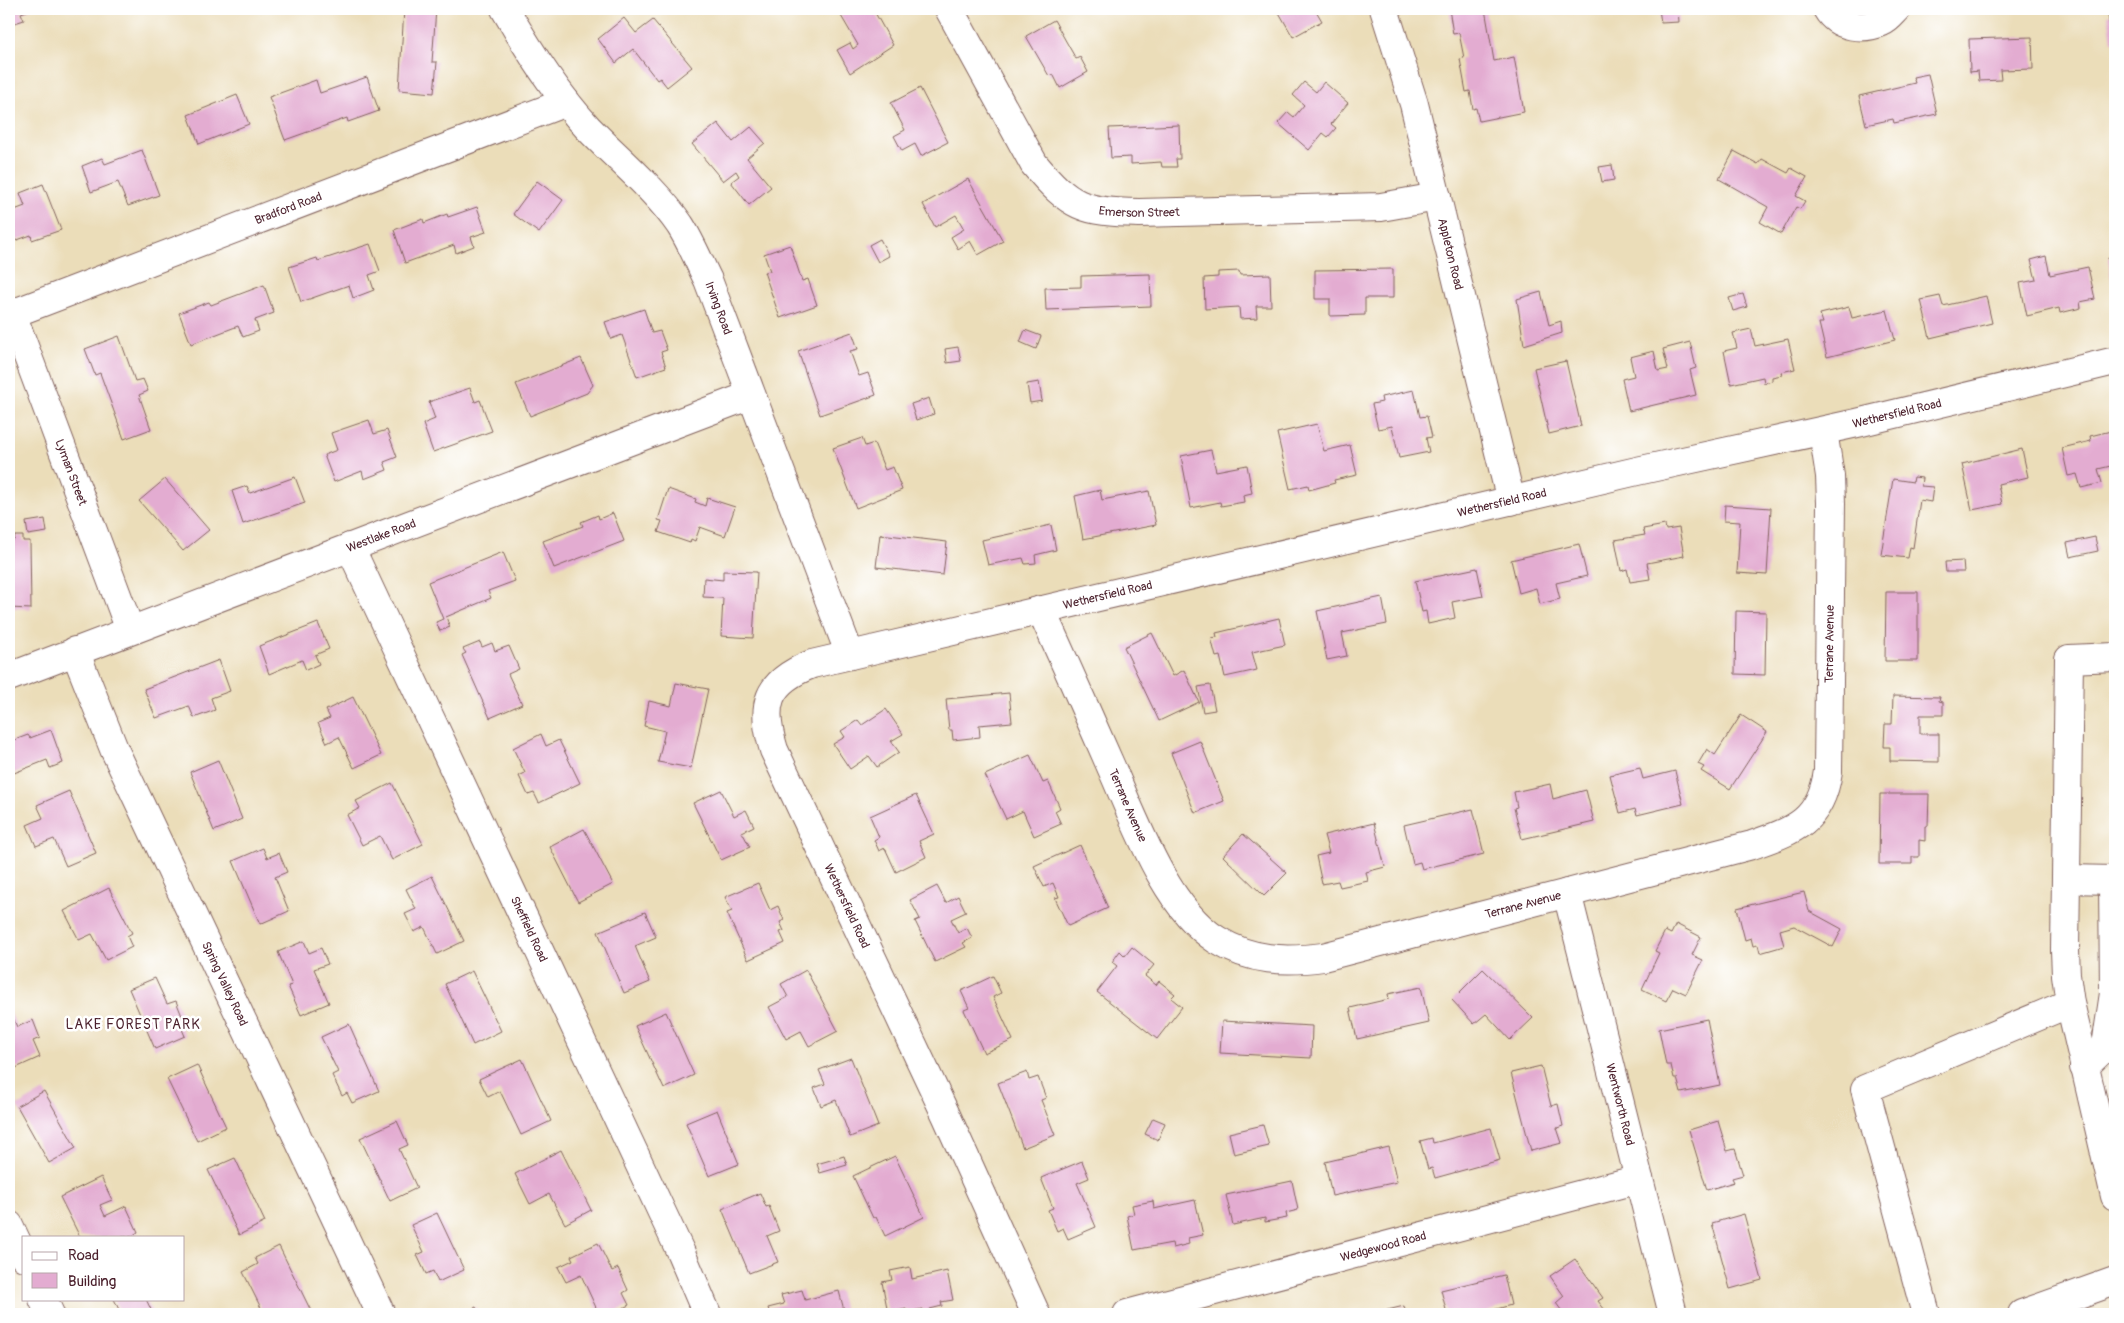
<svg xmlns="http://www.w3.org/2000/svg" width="2124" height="1323" font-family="Pangolin,sans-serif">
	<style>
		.building { fill: #e3acd1 }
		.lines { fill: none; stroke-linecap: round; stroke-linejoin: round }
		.minor-casing { stroke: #82625d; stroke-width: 30 }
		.minor { stroke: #fff; stroke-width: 28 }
		.labels { text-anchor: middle; stroke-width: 5; stroke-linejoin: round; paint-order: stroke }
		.street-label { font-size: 12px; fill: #4a1f2b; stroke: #fff }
		.neighbourhood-label { font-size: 14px; letter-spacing: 1px; fill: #4a1f2b; stroke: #fff }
	</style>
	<rect width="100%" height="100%" fill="#fff"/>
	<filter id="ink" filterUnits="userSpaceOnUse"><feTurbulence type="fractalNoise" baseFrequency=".02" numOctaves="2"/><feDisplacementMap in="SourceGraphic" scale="10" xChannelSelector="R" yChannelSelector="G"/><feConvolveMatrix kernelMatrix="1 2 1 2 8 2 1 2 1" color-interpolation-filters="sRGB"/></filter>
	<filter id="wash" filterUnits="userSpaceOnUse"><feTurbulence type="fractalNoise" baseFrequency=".0096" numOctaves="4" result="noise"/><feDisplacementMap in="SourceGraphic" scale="20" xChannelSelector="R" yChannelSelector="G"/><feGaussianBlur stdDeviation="1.12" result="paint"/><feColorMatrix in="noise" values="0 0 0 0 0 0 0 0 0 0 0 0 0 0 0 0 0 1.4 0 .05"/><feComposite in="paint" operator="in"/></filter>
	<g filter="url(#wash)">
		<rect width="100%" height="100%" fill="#ebddb9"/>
		<g id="blocks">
			<g class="building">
				<polygon points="9,9 32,9 21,13 24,20 9,25"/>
				<polygon points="404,9 436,9 432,62 437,62 434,93 399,90"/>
				<polygon points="837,9 873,9 893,45 850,73 837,50 850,43 853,49 858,45"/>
				<polygon points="1277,9 1315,9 1322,21 1293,37"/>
				<polygon points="1449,9 1485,9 1494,61 1514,57 1524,112 1479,121 1476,108 1473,109 1470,91 1466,92 1460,59 1464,58 1459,33 1453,34"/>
				<polygon points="1659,9 1678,9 1679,22 1661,23"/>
				<polygon points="2115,14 2115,42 2112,42 2108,15"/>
				<polygon points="624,18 636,33 653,20 692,67 667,87 660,78 657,80 633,49 616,63 598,39"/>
				<polygon points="1054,20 1076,59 1080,57 1088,72 1060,88 1053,74 1049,76 1026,36"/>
				<polygon points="2032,37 2033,69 2000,70 2001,80 1979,81 1978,71 1970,72 1969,39"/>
				<polygon points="1928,74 1937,114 1894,123 1893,119 1866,125 1859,96 1915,83 1913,77"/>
				<polygon points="367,77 379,111 348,122 347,118 285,140 269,97 316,80 320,93"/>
				<polygon points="1304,82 1316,92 1324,82 1348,103 1331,124 1336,128 1328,137 1323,133 1309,150 1278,123 1288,112 1294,117 1304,105 1293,95"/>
				<polygon points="920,88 948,142 921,156 915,144 902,151 894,136 905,130 891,103"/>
				<polygon points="237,95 249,124 199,144 188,115"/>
				<polygon points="718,123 733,142 751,127 765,143 747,158 771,187 749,205 731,182 739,176 736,171 723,181 692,144"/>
				<polygon points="1179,125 1180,159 1176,159 1177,167 1162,167 1161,162 1131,164 1131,157 1111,158 1109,128"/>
				<polygon points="142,150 159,195 128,206 118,182 91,192 82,166 102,158 105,164"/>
				<polygon points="1734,151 1758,164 1762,159 1788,173 1791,168 1807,177 1796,196 1805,201 1800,209 1796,207 1781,234 1760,222 1768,207 1719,179"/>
				<polygon points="1612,165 1614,180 1602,182 1599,167"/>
				<polygon points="968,179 1003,241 978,255 970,241 958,249 951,237 964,229 956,215 935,227 923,204"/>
				<polygon points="537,181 563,200 539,233 513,214"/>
				<polygon points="43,184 61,230 32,240 31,235 9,243 9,212 25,206 20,193"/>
				<polygon points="477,207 486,232 471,237 474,246 456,253 454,245 405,263 394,230 423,219 424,223 447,214 448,217"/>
				<polygon points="880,239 889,256 878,262 869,245"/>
				<polygon points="370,244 380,271 369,275 374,290 353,298 349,285 301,302 289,267 317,258 318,261"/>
				<polygon points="790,245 802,281 808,279 817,305 780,318 764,272 770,271 764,254"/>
				<polygon points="2046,256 2050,275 2088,267 2095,299 2080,302 2081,308 2060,313 2059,308 2027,316 2020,283 2036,280 2031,260"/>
				<polygon points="2115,257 2115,292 2113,292 2108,258"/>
				<polygon points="1393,269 1393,298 1365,298 1365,315 1330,316 1330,299 1315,299 1315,270"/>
				<polygon points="1239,271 1240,275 1270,274 1271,306 1256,306 1257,318 1240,319 1239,307 1205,309 1204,278 1218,277 1218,272"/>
				<polygon points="1150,274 1151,306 1046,310 1045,288 1081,287 1081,276"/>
				<polygon points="264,285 274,313 255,320 259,331 243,337 238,326 191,344 179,313 209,302 211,305"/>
				<polygon points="1541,292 1549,325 1561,321 1562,333 1524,345 1517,299"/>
				<polygon points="1743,294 1747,307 1733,311 1729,298"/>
				<polygon points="1940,296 1943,306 1986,296 1992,323 1930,338 1921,300"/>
				<polygon points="1849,307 1852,318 1887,310 1895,340 1827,357 1819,323 1823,323 1820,314"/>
				<polygon points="644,309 652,333 660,331 667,350 661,352 666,367 637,377 622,335 611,339 605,322"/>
				<polygon points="1751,329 1755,346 1788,339 1795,369 1781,372 1782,375 1772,377 1772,381 1764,383 1763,377 1731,384 1724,351 1737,348 1733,333"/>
				<polygon points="1025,330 1041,336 1036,349 1020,342"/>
				<polygon points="852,332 858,349 850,351 859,376 868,373 876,395 820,415 798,351"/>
				<polygon points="119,336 135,381 143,379 148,391 139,395 151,429 124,439 100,373 95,375 85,349"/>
				<polygon points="1690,342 1696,368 1690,370 1696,395 1629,411 1622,379 1634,376 1630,357 1654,351 1658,371 1668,369 1663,349"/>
				<polygon points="958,347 961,361 947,363 945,349"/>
				<polygon points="581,358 593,385 587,393 530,416 516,384"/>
				<polygon points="1566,361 1581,426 1549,434 1534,368"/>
				<polygon points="1039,382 1042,401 1030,403 1027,384"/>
				<polygon points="470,388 475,402 480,400 492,431 433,452 423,424 435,419 429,402"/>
				<polygon points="1414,390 1420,417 1427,416 1432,437 1426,438 1429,452 1399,458 1392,426 1378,429 1372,404 1382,402 1381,397"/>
				<polygon points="929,398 934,414 916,420 911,404"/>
				<polygon points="369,420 374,434 387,430 397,457 384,462 387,470 364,479 362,471 334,482 324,455 337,450 331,433"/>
				<polygon points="1317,424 1324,451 1350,445 1357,475 1334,480 1335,483 1309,490 1308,485 1290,489 1277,433"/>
				<polygon points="2111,431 2112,436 2115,436 2115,465 2098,469 2102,483 2081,488 2077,474 2068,476 2062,448 2091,441 2090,436"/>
				<polygon points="862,438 865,446 874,443 885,470 893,467 902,490 856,508 833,448"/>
				<polygon points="2022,449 2028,477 1998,484 2002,504 1972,510 1962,464"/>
				<polygon points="1211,450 1216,471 1247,465 1252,493 1243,495 1244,502 1221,506 1220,502 1191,508 1181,456"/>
				<polygon points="295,477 305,503 243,524 232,491 247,486 250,493"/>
				<polygon points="1914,477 1922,478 1921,486 1933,487 1931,502 1920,500 1913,548 1910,547 1908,558 1881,555 1893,479 1913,482"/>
				<polygon points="165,479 209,530 183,551 139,501"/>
				<polygon points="668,489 696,499 695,502 705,506 707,498 735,507 725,536 700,527 695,541 691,539 690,543 658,532 662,521 658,520"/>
				<polygon points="1100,490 1102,500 1149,491 1156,525 1083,539 1075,496"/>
				<polygon points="1725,505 1771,508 1767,575 1737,573 1740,522 1724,521"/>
				<polygon points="613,513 624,541 554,568 543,541 583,526 581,522 598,515 599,519"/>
				<polygon points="45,519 47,532 28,535 26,522"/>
				<polygon points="1051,525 1056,550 1035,555 1036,563 1025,564 1023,558 988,565 982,540"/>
				<polygon points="1665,525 1666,530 1679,528 1684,556 1647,563 1650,579 1630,582 1627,569 1621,571 1615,540 1645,535 1643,529"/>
				<polygon points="880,534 947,542 943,575 876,567"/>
				<polygon points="15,536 23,536 23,541 30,541 31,609 9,608 9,540 14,540"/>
				<polygon points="2095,537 2098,551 2070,557 2067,543"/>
				<polygon points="1579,544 1587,576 1556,583 1560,599 1540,604 1536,588 1519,593 1511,560"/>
				<polygon points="503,552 515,581 488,591 491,598 446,617 450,627 440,631 436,622 443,619 428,582"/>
				<polygon points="1963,561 1964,572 1946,572 1945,562"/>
				<polygon points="1477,568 1483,596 1452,602 1455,618 1428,624 1426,611 1422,612 1415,581"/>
				<polygon points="723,571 757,572 753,638 721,636 723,598 703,597 704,578 723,580"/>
				<polygon points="1886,592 1918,592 1918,661 1885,661"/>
				<polygon points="1382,597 1387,624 1342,633 1347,656 1327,660 1317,611"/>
				<polygon points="1736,611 1766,612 1765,675 1735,674"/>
				<polygon points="1279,618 1285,645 1252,652 1257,670 1225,677 1220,656 1216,657 1211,638 1217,637 1216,633"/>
				<polygon points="318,623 329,649 315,655 319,664 306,670 302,660 269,674 259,646"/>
				<polygon points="1152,633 1173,676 1184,670 1199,702 1159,721 1124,647"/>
				<polygon points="480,642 482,647 492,643 495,651 509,646 519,669 508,674 522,704 490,718 462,655 466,653 463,649"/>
				<polygon points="219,660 230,691 211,698 215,710 194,718 189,706 156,718 144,689"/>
				<polygon points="676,683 708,689 691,768 658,762 665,731 644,726 649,701 671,706"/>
				<polygon points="1210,685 1215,710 1203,712 1198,687"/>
				<polygon points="1009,693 1012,722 979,725 980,737 953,740 952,730 949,730 946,699"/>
				<polygon points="1893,696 1940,697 1939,701 1943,702 1943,715 1920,715 1920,734 1939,734 1939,762 1890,761 1890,747 1884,747 1885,724 1892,724"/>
				<polygon points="353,697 381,755 354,768 339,737 327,743 318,723 330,718 326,710"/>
				<polygon points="886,709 903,734 891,741 899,752 877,767 869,756 850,769 833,744 845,737 841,731 858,720 862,725"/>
				<polygon points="1741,715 1767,732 1730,789 1701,771 1704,767 1698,764 1707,749 1715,755"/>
				<polygon points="51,730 63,763 50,768 47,760 9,775 9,742 28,735 30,738"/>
				<polygon points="541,734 546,746 559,740 580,783 539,803 534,793 528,795 519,776 525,773 513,748"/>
				<polygon points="1200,741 1224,801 1195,813 1171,753"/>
				<polygon points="1030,755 1043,783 1048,781 1060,808 1055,811 1061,824 1034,836 1023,811 1006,819 985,775"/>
				<polygon points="218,760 242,819 214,831 190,772"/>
				<polygon points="1640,768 1643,779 1675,771 1683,804 1637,815 1635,809 1620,813 1610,775"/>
				<polygon points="392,783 423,844 392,860 380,836 362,845 347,815 360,808 356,801"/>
				<polygon points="1550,784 1553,799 1586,790 1594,822 1522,839 1514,808 1517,807 1514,792"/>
				<polygon points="721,790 734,816 746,810 754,826 742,832 750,847 721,860 693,803"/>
				<polygon points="69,791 96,853 66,866 54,839 36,846 27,825 43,818 37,805"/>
				<polygon points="1880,794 1929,794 1928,826 1925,826 1925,841 1919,840 1919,857 1912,857 1912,864 1879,864"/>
				<polygon points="916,795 934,834 919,841 926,857 896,872 885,848 879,851 874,840 879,837 870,816"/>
				<polygon points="1473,809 1484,854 1422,869 1420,862 1413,864 1404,825"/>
				<polygon points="1374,823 1385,867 1366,872 1368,881 1340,887 1338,881 1322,884 1316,856 1329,853 1324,835"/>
				<polygon points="584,829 613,884 578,902 550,847"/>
				<polygon points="1243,834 1287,873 1264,896 1223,856"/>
				<polygon points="1080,845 1108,908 1068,926 1055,898 1059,897 1053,883 1044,887 1034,866"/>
				<polygon points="263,848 267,858 279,853 287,872 275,877 289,911 260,924 233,861"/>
				<polygon points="432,876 464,941 437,954 424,927 414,932 405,914 416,909 406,889"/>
				<polygon points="758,883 770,910 778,906 784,920 780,922 784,931 780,932 785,943 748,960 727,913 732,911 725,897"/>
				<polygon points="937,886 946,903 958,896 966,912 951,919 958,933 967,928 972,938 963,943 966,947 935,962 915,921 920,919 910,900"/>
				<polygon points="109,888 132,933 127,936 132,947 106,960 92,934 79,940 64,911"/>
				<polygon points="1804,892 1809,911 1842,929 1833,947 1794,926 1780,930 1784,946 1760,953 1758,945 1753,946 1751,938 1745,940 1737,908"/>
				<polygon points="645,912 656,937 635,946 650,982 624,993 598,932"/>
				<polygon points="1676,924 1701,937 1692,955 1703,960 1686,994 1673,988 1666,1001 1642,989 1659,953 1655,951 1665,931 1671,934"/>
				<polygon points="304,941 309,953 321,948 328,964 314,969 329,1003 301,1015 288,986 292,985 278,952"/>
				<polygon points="1132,947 1154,965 1145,976 1156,985 1159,981 1175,994 1171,998 1182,1007 1157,1039 1097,992 1117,966 1112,962 1120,951 1125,956"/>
				<polygon points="1483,969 1533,1018 1510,1040 1486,1014 1474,1024 1452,1000"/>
				<polygon points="806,970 838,1031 809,1046 801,1031 786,1039 769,1007 788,997 781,984"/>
				<polygon points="472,971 501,1031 473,1045 445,984"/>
				<polygon points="993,976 1001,993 993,997 1013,1040 984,1053 964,1010 969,1008 961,991"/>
				<polygon points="155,978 167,1004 176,1001 182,1016 177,1018 185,1036 155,1049 129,989"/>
				<polygon points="1421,987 1429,1023 1357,1039 1350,1008 1389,999 1388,994"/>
				<polygon points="9,1009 17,1027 33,1020 40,1038 33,1041 40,1057 9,1071"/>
				<polygon points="666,1012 694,1075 664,1089 635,1026"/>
				<polygon points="1707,1019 1720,1085 1681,1093 1677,1078 1674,1078 1671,1065 1666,1065 1659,1029"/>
				<polygon points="1222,1021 1312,1026 1311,1058 1220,1053"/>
				<polygon points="349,1024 379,1091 352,1103 347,1093 342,1096 332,1075 338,1072 321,1037"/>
				<polygon points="851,1058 878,1126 850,1137 836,1100 821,1106 814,1088 825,1084 819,1070"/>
				<polygon points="522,1059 551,1121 521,1135 500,1091 488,1097 479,1079"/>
				<polygon points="197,1065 226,1127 197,1141 167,1079"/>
				<polygon points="1541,1066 1551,1106 1558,1104 1563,1126 1557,1128 1562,1143 1531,1151 1511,1073"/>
				<polygon points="1027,1072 1029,1080 1038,1077 1046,1098 1041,1100 1055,1135 1023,1148 998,1083"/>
				<polygon points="44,1091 76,1148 49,1163 17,1106"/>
				<polygon points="717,1110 739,1164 709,1176 686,1123"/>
				<polygon points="1153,1118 1165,1123 1158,1140 1145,1134"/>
				<polygon points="397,1121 408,1145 399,1149 417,1188 390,1201 360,1138"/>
				<polygon points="1718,1121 1727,1151 1735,1149 1743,1175 1732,1178 1734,1182 1707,1190 1689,1130"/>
				<polygon points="1263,1125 1269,1146 1234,1154 1229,1133"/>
				<polygon points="1491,1128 1500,1160 1435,1178 1432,1168 1428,1169 1420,1141 1432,1138 1433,1143"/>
				<polygon points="1389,1147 1397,1182 1332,1196 1325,1162"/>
				<polygon points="561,1150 591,1210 565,1224 549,1194 530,1204 515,1174"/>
				<polygon points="844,1156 847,1165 820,1173 817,1164"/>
				<polygon points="895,1156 924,1217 885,1236 876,1217 873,1218 853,1176"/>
				<polygon points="235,1158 265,1222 239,1235 208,1170"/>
				<polygon points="1082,1161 1089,1178 1077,1183 1096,1227 1068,1239 1063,1228 1057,1231 1048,1210 1053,1208 1041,1178"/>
				<polygon points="101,1177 112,1200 100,1205 105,1216 126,1206 138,1232 130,1237 80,1237 60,1197"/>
				<polygon points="1292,1181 1298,1210 1286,1213 1287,1218 1265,1222 1265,1218 1233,1225 1226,1195"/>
				<polygon points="760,1193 766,1207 769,1206 779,1231 767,1236 778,1262 749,1273 722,1209"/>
				<polygon points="1195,1200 1203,1235 1188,1238 1189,1244 1173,1248 1172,1243 1134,1250 1127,1216 1134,1214 1132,1205 1153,1201 1154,1209"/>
				<polygon points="437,1213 464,1270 438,1282 433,1271 426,1274 417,1255 424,1252 411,1225"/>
				<polygon points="1744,1214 1762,1280 1730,1289 1712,1223"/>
				<polygon points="598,1243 612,1271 618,1268 628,1290 623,1293 629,1305 611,1314 599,1314 581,1275 566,1282 558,1267 573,1260 571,1256"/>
				<polygon points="279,1246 312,1313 309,1314 277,1314 274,1309 264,1314 243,1272 258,1264 255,1258"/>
				<polygon points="1575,1259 1603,1298 1598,1301 1608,1314 1564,1314 1556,1303 1564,1296 1550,1276"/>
				<polygon points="910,1267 912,1279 947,1271 953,1300 941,1302 942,1306 930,1309 931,1313 924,1314 923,1309 907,1312 906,1309 888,1313 882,1282 892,1280 890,1271"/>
				<polygon points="1504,1275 1511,1305 1479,1314 1447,1314 1441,1290"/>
				<polygon points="802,1290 805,1300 839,1291 845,1314 770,1314 768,1308 784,1304 781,1295"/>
				<polygon points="114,1299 146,1299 153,1314 121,1314"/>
				<polygon points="1404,1306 1406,1314 1371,1314"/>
				<polygon points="476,1307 479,1314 461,1314"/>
			</g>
		</g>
	</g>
	<g filter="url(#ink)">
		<use href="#blocks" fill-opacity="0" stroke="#82625d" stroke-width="1"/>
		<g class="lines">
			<defs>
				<g id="minor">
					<path id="s1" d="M505,9C529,51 555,92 588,128C619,160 655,189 680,225C691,242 699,262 708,280L850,655"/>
					<path id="s2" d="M949,9L1034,164C1070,207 1083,212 1139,213L1381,207L1437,197"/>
					<path id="s3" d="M1384,9L1414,104L1511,501"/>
					<path d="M1827,9C1838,28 1864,30 1882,22C1888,20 1893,13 1897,9"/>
					<path id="s4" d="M12,314L130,630"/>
					<path id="s5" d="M9,315L566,102"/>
					<path id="s6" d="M350,547L681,1253L707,1314"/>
					<path id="s7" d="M1041,610C1064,660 1086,710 1108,760C1133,815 1164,907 1217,940C1251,961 1285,962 1323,957L1752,845C1795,830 1821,821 1828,771L1831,503L1830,476L1823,431"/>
					<path id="s8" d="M75,651L114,749L381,1314"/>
					<polyline points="2115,657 2069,659 2065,950 2066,975 2070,1003 2115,1196"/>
					<path id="s9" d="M9,677L751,395"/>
					<polyline points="2066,879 2115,880"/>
					<path id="s10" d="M1567,893L1673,1314"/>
					<polyline points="2084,1067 2106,1046 2114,993 2113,880"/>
					<polyline points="9,1225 24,1257"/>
					<polyline points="43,1299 50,1314"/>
					<path id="s11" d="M1036,1314L946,1115L774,750C760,705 766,682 812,664L1637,471L1857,423L2115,361"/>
					<path id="s12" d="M1127,1314L1639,1179"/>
					<polyline points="1926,1314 1865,1089 2070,1003"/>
					<polyline points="2022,1314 2115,1281"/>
				</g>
			</defs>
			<use href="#minor" class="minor-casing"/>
			<use href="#minor" class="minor"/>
		</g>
	</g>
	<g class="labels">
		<g class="street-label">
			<text dy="4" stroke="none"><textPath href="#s5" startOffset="299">Bradford Road</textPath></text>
			<text dy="4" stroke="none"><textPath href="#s2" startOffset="299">Emerson Street</textPath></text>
			<text dy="4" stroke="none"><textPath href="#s3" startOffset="254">Appleton Road</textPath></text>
			<text dy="4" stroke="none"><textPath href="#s1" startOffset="371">Irving Road</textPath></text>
			<text dy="4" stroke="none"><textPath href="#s11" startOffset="1844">Wethersfield Road</textPath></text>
			<text dy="4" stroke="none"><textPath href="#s4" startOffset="169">Lyman Street</textPath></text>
			<text dy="4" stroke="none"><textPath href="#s11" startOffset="1439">Wethersfield Road</textPath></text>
			<text dy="4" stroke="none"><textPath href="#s9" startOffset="398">Westlake Road</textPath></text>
			<text dy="4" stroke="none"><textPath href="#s11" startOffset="1034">Wethersfield Road</textPath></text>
			<text dy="4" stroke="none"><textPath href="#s7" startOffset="1172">Terrane Avenue</textPath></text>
			<text dy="4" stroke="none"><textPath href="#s7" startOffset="214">Terrane Avenue</textPath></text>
			<text dy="4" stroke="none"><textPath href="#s7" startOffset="694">Terrane Avenue</textPath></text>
			<text transform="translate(847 906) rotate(65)" y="4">Wethersfield Road</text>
			<text dy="4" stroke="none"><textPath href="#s6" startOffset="422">Sheffield Road</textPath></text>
			<text dy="4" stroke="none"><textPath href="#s8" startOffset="365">Spring Valley Road</textPath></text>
			<text dy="4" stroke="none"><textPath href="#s10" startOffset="218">Wentworth Road</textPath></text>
			<text dy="4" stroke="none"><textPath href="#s12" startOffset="265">Wedgewood Road</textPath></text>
		</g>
		<g class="neighbourhood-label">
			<text x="133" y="1029">LAKE FOREST PARK</text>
		</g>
	</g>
	<rect width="2124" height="1323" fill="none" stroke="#fff" stroke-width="30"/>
	<rect x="22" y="1236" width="162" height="65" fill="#ffffff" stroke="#b7a5aa"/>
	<rect x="32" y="1252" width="25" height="8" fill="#ffffff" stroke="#b7a5aa"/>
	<text x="68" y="1260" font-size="15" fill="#4a1f2b">Road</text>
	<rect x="32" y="1273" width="25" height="15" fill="#e3acd1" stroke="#b7a5aa"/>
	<text x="68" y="1286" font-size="15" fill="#4a1f2b">Building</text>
</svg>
